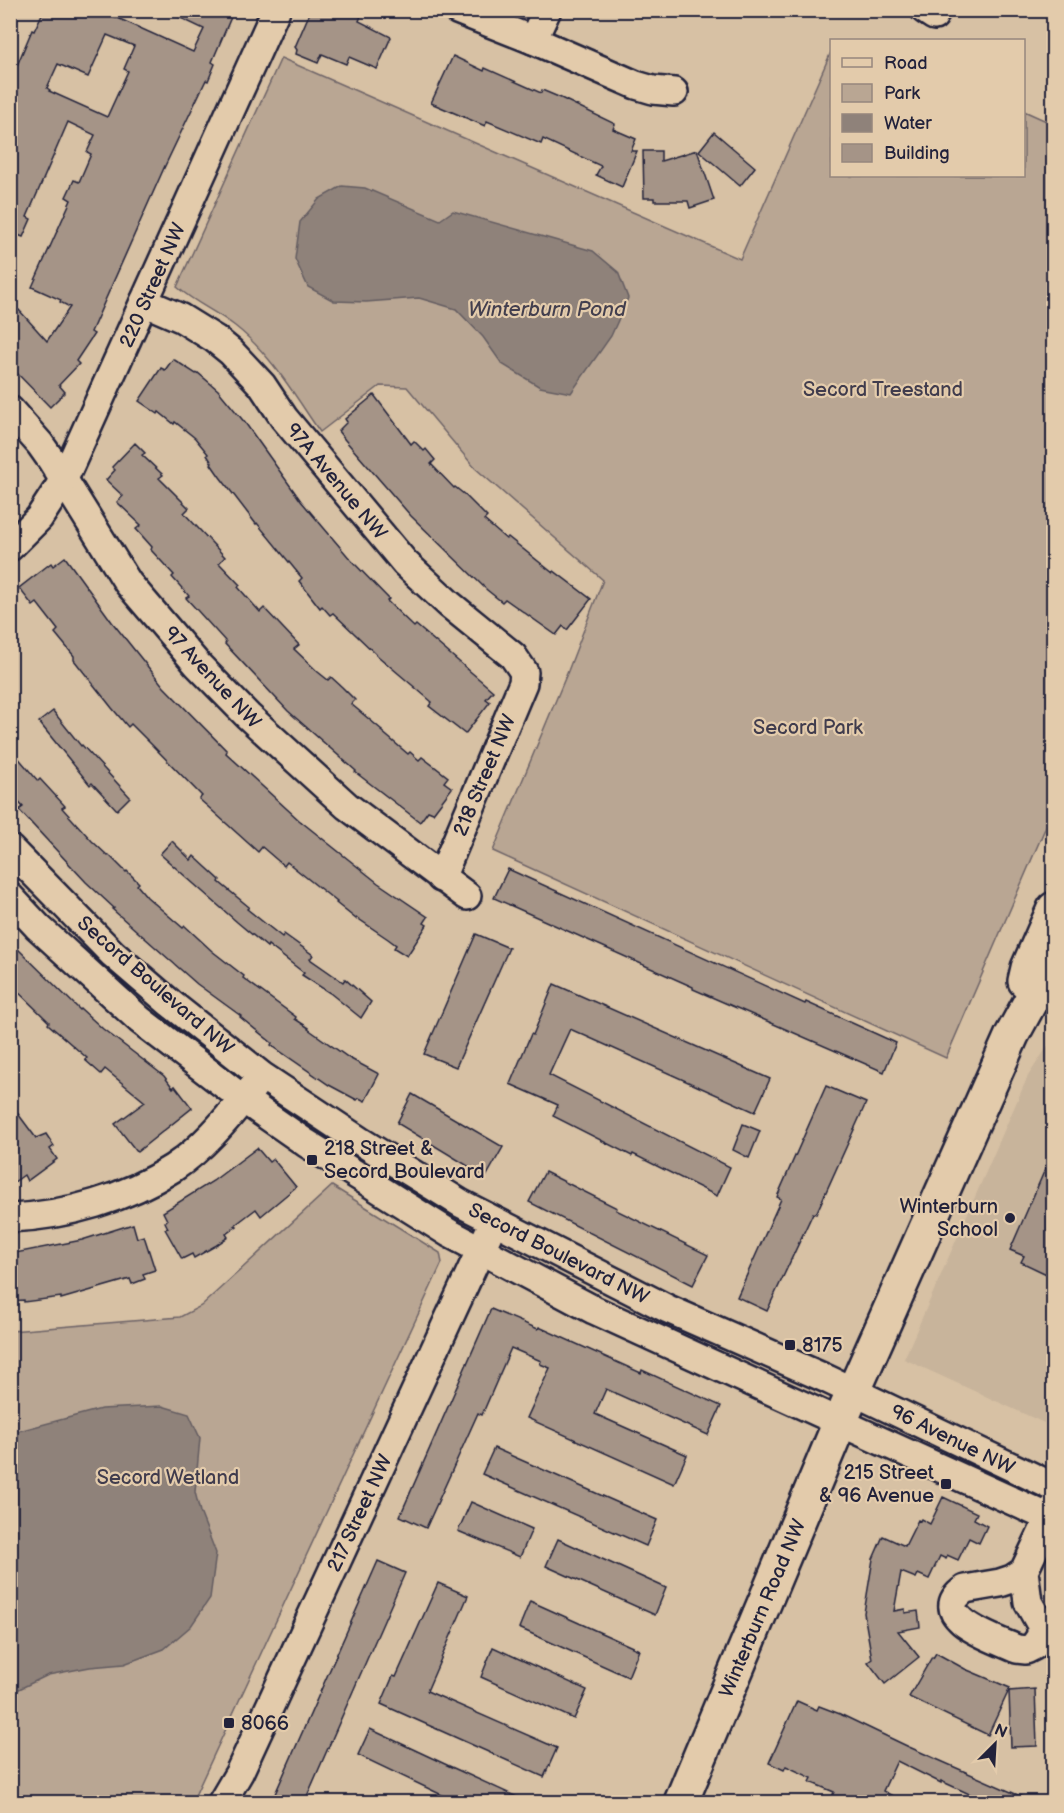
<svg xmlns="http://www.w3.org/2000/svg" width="1064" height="1813" font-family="'Balsamiq Sans',sans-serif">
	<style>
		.built { fill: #c8b49b }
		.green { fill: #b9a693; stroke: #6e6467; stroke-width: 1.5 }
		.water { fill: #8f827a; stroke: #635c61; stroke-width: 1.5 }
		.building { fill: #a59487; stroke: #22223b; stroke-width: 1.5; fill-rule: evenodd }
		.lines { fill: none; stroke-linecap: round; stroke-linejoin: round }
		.minor-casing { stroke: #22223b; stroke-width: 32 }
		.major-casing { stroke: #22223b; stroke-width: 38 }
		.minor { stroke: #e3cbab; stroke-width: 27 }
		.major { stroke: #e3cbab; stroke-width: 33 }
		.poi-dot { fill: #22223b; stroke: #e3cbab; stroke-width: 2 }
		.labels { text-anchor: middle; stroke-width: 4.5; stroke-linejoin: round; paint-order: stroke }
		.street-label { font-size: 20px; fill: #22223b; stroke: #e3cbab }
		.park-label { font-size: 20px; fill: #403c4d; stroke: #e3cbab }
		.poi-label { font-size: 20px; fill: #22223b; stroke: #e3cbab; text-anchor: start }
		.water-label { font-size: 21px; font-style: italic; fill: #433f4e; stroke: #e3cbab }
	</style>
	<rect width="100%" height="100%" fill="#d7c1a4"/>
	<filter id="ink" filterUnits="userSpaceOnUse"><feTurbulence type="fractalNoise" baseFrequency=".0167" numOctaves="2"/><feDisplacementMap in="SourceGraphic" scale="12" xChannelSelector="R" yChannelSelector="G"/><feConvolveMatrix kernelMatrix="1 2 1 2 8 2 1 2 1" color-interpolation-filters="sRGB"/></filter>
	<g filter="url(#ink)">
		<polygon class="built" points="1053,1038 1053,1427 904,1359 1028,1076"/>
		<g class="green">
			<path d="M831,52L832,176H1024V111L1053,124V810L946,1058L493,851L568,671L603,580L475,468L407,387L380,386L320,432C295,396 271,354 235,326C217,312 195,303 177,287L281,58L740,259Z"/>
			<polygon points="332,1186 440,1253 442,1263 192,1802 11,1802 11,1331 180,1317 201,1306"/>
		</g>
		<g class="water">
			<polygon points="342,186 365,188 440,220 453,211 593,251 618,272 628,298 611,336 571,393 540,387 502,364 483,337 456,309 419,298 366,302 334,301 308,287 295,259 300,222 319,199"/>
			<polygon points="162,1406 189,1414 200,1438 195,1492 200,1512 216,1553 210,1598 191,1626 164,1649 124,1664 90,1667 48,1675 11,1693 11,1433 101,1409"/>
		</g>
		<g class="building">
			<path d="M44,10H100L193,52L204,29L164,10H234L212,62L215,64L208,81L206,80L164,168L91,332L94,334L76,361L79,364L59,385L65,392L50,407L10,366V317L19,310L47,341L70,307L60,302L61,300L32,287L71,200L66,197L74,180L79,182L91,154L87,152L95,135L68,122L27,217L31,219L23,237L10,232V82L32,30L34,31ZM107,35L134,46L124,69L128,71L107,117L49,91L50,90L47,88L58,64L88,77Z"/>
			<polygon points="311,10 349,10 361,16 359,21 391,37 377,69 349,57 346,64 322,54 318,63 296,54 297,50 295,47"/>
			<polygon points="453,56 484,71 485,68 541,93 542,90 561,98 615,124 613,129 636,139 631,151 637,151 622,187 596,175 601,166 543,139 541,144 487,121 485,126 431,103"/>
			<polygon points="714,132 755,167 740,186 699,151"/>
			<polygon points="697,150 714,200 690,208 688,201 654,201 654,198 644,198 643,151 661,151 661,161"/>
			<polygon points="173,359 196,374 198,373 218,390 246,424 301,501 351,560 389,599 387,601 414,627 416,625 493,691 486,699 490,702 465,734 429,706 432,702 379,657 333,613 330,615 322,606 320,608 299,581 302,578 257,523 256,524 220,477 211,464 212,463 207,455 208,454 195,438 175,422 174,424 159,412 158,414 139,401 161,368 165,370"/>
			<polygon points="374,395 411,444 414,441 424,451 426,449 435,460 431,464 454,488 455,487 465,495 487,517 484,520 506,539 508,537 553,573 554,571 591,599 567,630 563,626 556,635 505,599 502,602 487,590 411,516 345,440 338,431 347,422 345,419"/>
			<polygon points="135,443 145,453 142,455 163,475 159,478 189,508 184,513 225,557 219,563 240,585 238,587 260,612 264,608 299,645 294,649 318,672 328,680 331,677 342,687 355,700 351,704 382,730 381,731 408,754 410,752 419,760 422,757 448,777 444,782 452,788 433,813 428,811 420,822 355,772 356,771 288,711 225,644 226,642 186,598 189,596 172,577 174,575 151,550 152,547 136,529 141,525 117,502 123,496 106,480 115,470 112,467"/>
			<polygon points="65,557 112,622 164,687 227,751 226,753 299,820 378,883 428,917 424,923 427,925 407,956 394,948 396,945 388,939 357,918 356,919 336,903 337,902 287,862 284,866 262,847 258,852 207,806 199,799 202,796 152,745 131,724 128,727 112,708 74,660 74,656 55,633 58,630 37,603 33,606 19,588 51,563 53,566"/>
			<polygon points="53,711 81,746 82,745 130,797 117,810 92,783 90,785 39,722"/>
			<polygon points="10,748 38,781 40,779 65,806 62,808 92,841 108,856 109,855 126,872 127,871 139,883 137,885 147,897 183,928 185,926 212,951 244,976 243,978 296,1017 295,1019 309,1028 308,1029 349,1058 379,1074 365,1101 359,1098 357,1100 329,1085 271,1045 272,1043 240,1017 241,1016 197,984 112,909 114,908 86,882 19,810 23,807 10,793"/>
			<polygon points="172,841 191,860 194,856 220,880 219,882 249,907 247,909 282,937 284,934 313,955 310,959 343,982 345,979 371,1002 361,1018 330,993 302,975 304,973 268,945 267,947 237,922 160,854"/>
			<polygon points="508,869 805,1004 806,1002 896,1043 884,1072 693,989 693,987 494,898"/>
			<polygon points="476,934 509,948 456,1067 424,1054"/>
			<polygon points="18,949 80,1010 81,1009 103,1029 164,1076 173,1088 175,1086 192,1108 137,1152 115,1124 145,1102 105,1069 101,1074 85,1060 87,1058 48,1024 49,1022 10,984 10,956"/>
			<polygon points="554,984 770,1079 755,1112 570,1029 549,1075 730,1167 717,1196 633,1154 632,1156 553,1116 558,1105 510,1084 531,1034 533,1035"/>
			<polygon points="826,1086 866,1103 816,1214 813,1213 767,1311 737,1297 781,1199 777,1197"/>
			<polygon points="412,1094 503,1147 486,1177 397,1123"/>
			<polygon points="10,1103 36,1138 46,1134 54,1146 50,1149 57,1159 27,1181 24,1175 10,1185"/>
			<polygon points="743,1124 760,1131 749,1158 733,1150"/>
			<polygon points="257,1148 269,1162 273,1159 296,1187 261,1216 256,1209 235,1225 237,1226 226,1234 228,1237 215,1246 194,1258 192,1254 182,1259 165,1229 168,1228 165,1222 167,1220 163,1212 213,1181"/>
			<polygon points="1053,1151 1053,1277 1021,1262 1024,1256 1010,1250"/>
			<polygon points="545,1172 617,1208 616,1210 708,1255 693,1285 529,1202"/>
			<polygon points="133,1224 137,1238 144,1236 155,1270 143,1274 145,1279 132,1284 130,1279 61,1299 61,1297 24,1302 24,1300 10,1301 10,1254 82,1240"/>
			<polygon points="491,1309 538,1329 539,1327 641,1373 642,1370 721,1406 708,1435 606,1389 595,1414 687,1455 674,1484 527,1418 550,1368 540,1364 541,1361 511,1348 482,1415 478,1413 426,1528 400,1516"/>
			<polygon points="494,1448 657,1520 646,1546 482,1474"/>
			<polygon points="943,1497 977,1513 974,1519 987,1526 979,1543 969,1538 958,1560 947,1555 946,1559 940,1556 929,1579 918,1574 916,1578 901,1572 894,1611 905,1609 905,1613 918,1611 920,1627 898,1631 919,1657 885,1684 868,1662 872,1659 864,1613 873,1559 883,1536 905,1546 918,1520 920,1521 921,1519 930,1524"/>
			<polygon points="471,1502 532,1529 520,1557 458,1531"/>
			<polygon points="558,1539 666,1588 655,1615 546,1566"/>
			<polygon points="378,1561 405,1573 350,1698 304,1803 271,1803"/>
			<polygon points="438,1583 468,1596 427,1691 557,1748 544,1777 381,1704 393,1676 396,1677"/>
			<polygon points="530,1601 639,1650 628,1677 519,1628"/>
			<polygon points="493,1647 587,1690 574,1719 481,1677"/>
			<polygon points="936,1653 965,1669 1010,1688 988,1735 909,1697 932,1657 933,1658"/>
			<polygon points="1035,1689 1037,1746 1011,1747 1009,1691"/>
			<polygon points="797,1701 817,1710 819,1706 840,1714 909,1747 1036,1803 989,1803 941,1781 941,1783 897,1761 883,1791 906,1803 829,1803 834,1792 810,1782 812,1778 786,1766 784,1770 769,1763"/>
			<polygon points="370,1729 447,1765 530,1803 459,1803 442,1795 358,1755"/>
		</g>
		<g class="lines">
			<defs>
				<g id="minor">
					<polyline points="457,10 533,40 636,85 653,90 674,92"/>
					<polyline points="925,10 934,16"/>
					<polyline points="533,40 547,10"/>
					<polyline points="144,302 181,318 215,339 231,352 262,385 284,418 405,563 449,604 513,656 524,672 523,683 441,878"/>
					<polyline points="10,410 40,444 52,461 128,583 197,664 248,716 347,806 467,896"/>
					<polyline points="10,547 39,518 63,481 276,10"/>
					<polyline points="10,849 113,954 170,1003 262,1076 360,1141 462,1204 668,1309 827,1379 1054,1487"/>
					<polyline points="10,897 38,927 140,1020 243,1099 306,1143 449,1233 594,1310 1054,1520"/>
					<path d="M10,1218C65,1216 127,1198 173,1168C205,1147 230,1115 254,1086"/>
					<path d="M1024,1571L1012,1579L1000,1583L965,1589C924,1617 998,1640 1017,1649L1026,1650L1034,1646L1041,1636V1625L1028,1602L1024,1571L1054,1508"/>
					<polyline points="222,1802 239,1773 488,1234"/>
				</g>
				<g id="major">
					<polyline points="1025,981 1028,968 1054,909"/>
					<polyline points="681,1802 840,1422 1012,1035 1054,958"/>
				</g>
			</defs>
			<use href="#minor" class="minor-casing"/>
			<use href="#major" class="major-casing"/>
			<use href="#minor" class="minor"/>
			<use href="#major" class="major"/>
		</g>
	</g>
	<g class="poi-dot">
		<rect x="306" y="1154" width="12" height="12" rx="3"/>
		<circle cx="1010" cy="1218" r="6"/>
		<rect x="784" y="1339" width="12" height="12" rx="3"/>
		<rect x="940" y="1478" width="12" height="12" rx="3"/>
		<rect x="223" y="1717" width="12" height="12" rx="3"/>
	</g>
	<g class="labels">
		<g class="street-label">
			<text transform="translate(152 285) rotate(-66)" y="7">220 Street NW</text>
			<text transform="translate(337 481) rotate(50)" y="7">97A Avenue NW</text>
			<text transform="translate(213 677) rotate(47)" y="7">97 Avenue NW</text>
			<text transform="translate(484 775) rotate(-67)" y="7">218 Street NW</text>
			<text transform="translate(156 985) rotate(41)" y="7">Secord Boulevard NW</text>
			<text transform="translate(559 1253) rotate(27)" y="7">Secord Boulevard NW</text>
			<text transform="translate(953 1439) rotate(26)" y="7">96 Avenue NW</text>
			<text transform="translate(359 1513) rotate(-65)" y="7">217 Street NW</text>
			<text transform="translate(762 1608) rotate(-67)" y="7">Winterburn Road NW</text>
		</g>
		<g class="park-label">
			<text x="883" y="396">Secord Treestand</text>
			<text x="808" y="734">Secord Park</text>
			<text x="168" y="1484">Secord Wetland</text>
		</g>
		<g class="poi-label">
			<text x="324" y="1155">218 Street &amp;<tspan x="324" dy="23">Secord Boulevard</tspan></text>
			<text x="998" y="1213" text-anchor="end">Winterburn<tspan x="998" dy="23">School</tspan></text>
			<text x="802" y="1352">8175</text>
			<text x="934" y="1479" text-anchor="end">215 Street<tspan x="934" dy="23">&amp; 96 Avenue</tspan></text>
			<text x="241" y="1730">8066</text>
		</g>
		<g class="water-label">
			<text x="547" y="316">Winterburn Pond</text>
		</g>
	</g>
	<rect width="1064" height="1813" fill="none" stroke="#e3cbab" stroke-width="36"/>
	<rect x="18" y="18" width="1028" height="1777" fill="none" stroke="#22223b" stroke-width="2" filter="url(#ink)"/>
	<rect x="830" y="39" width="195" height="138" fill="#e3cbab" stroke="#96877e" stroke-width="1.5"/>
	<rect x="842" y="58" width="30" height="9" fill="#e3cbab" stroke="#96877e" stroke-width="1.5"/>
	<text x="884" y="69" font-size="18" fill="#22223b">Road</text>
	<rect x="842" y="84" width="30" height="18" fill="#b9a693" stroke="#96877e" stroke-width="1.5"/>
	<text x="884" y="99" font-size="18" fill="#22223b">Park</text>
	<rect x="842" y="114" width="30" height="18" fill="#8f827a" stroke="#96877e" stroke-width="1.5"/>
	<text x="884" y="129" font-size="18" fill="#22223b">Water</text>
	<rect x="842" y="144" width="30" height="18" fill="#a59487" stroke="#96877e" stroke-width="1.5"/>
	<text x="884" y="159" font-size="18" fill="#22223b">Building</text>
	<g transform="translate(995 1744) rotate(24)" stroke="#e3cbab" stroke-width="4.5" paint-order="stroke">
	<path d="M0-4.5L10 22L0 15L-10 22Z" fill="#22223b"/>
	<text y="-9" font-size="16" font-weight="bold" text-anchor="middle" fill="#22223b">N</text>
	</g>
</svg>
